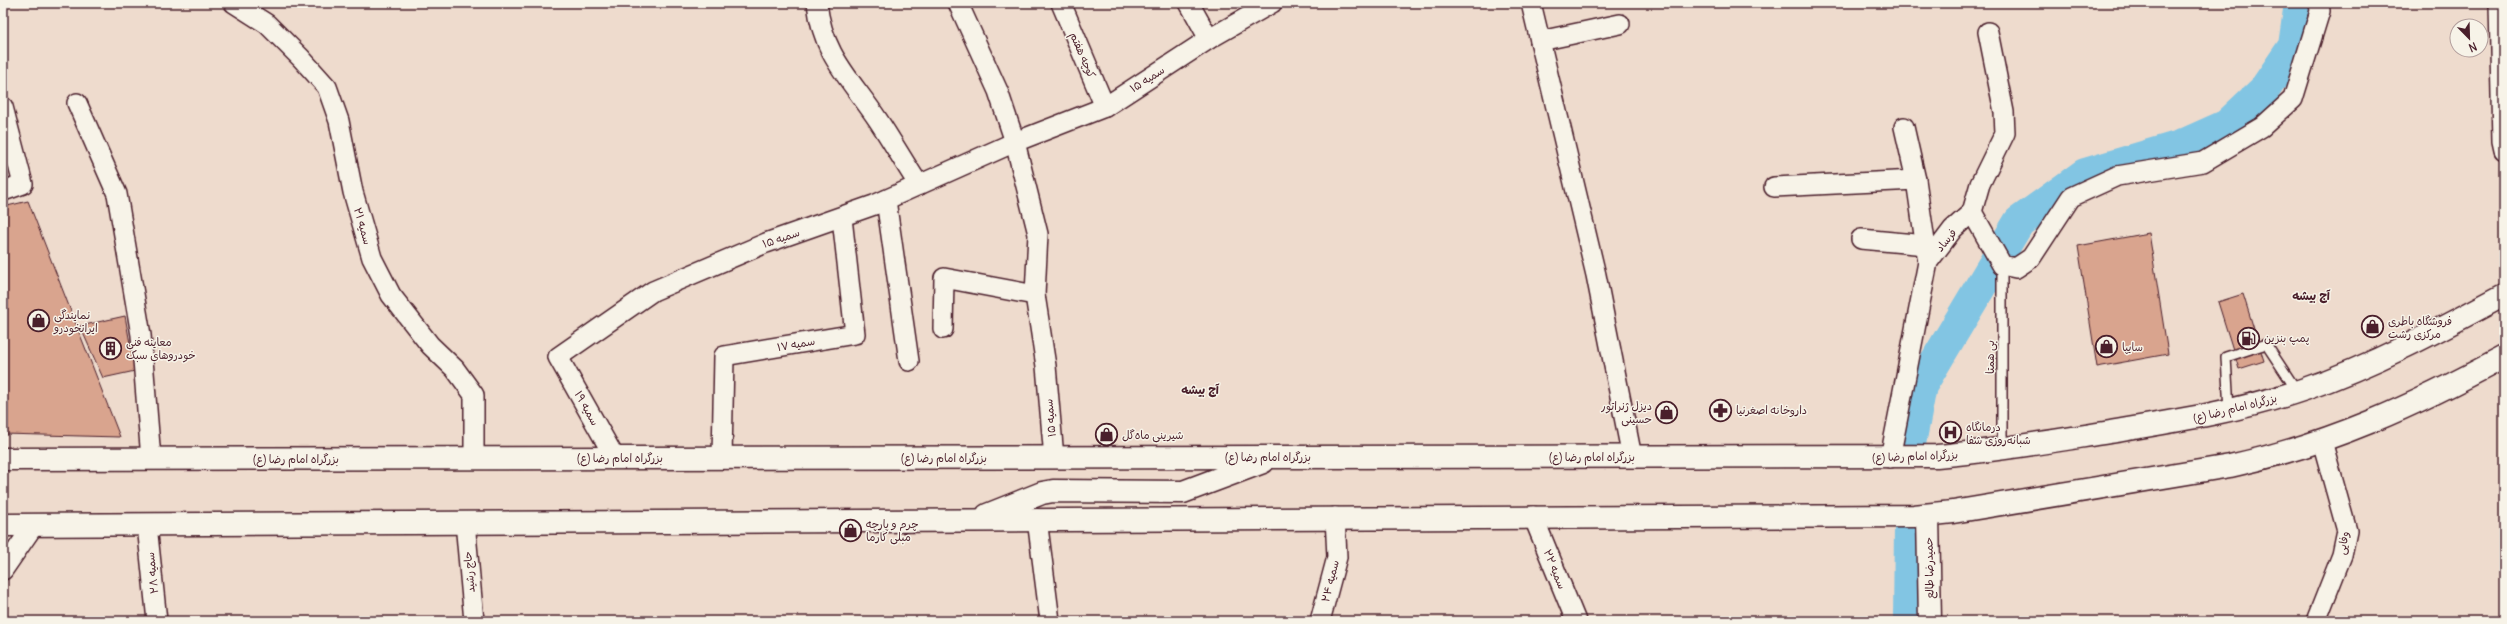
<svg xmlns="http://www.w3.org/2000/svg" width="2507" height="624" font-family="Delius,'Playpen Sans Arabic',sans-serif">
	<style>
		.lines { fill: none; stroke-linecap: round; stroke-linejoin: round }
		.river { stroke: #82c5e3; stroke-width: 32 }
		.building { fill: #d9a48e; stroke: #4a1f2b }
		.service-casing { stroke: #4a1f2b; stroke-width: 12 }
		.minor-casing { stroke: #4a1f2b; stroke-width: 22 }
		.secondary-casing { stroke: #4a1f2b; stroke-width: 25 }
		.trunk-casing { stroke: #4a1f2b; stroke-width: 25 }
		.service { stroke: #f7f3e8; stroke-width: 9 }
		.minor { stroke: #f7f3e8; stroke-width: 19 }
		.secondary { stroke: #f7f3e8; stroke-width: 22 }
		.trunk { stroke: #f7f3e8; stroke-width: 22 }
		.labels { text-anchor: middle; stroke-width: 3; stroke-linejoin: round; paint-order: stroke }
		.street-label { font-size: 11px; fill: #4a1f2b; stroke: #f7f3e8 }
		.poi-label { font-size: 11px; fill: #4a1f2b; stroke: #f7f3e8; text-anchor: start }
		.neighbourhood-label { font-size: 12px; font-weight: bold; fill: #4a1f2b; stroke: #f7f3e8 }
	</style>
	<rect width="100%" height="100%" fill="#eedbcd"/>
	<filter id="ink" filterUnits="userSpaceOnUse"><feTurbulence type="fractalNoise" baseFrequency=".025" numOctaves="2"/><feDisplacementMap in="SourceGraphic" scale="8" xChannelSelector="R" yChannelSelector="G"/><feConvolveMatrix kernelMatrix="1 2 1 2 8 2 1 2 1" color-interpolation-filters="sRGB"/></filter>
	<g filter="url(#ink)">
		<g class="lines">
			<g class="river">
				<polyline points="1909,449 1921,386 2019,222 2085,174 2180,146 2227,125 2264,90 2294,46 2300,3"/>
				<polyline points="1909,621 1910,527"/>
			</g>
		</g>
		<g class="building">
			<polygon points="28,201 120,437 3,434 3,207"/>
			<polygon points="2149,233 2168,354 2097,367 2078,246"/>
			<polygon points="2243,294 2264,361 2239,369 2218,302"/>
			<polygon points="125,316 135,371 103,378 80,326"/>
		</g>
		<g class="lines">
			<defs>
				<g id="service">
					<polyline points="2002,265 2002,449"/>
					<polyline points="2229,410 2226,357 2266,344 2297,391"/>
				</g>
				<g id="minor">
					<polyline points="234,3 267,24 301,58 327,87 339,121 353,192 372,258 391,295 430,345 455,369 474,395 474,459"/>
					<path d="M817,3C823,56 850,78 878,120C892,141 905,164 919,185"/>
					<polyline points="958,3 998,91 1015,142 1038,234 1035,295 1046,366 1054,458"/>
					<polyline points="1061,3 1105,107"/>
					<polyline points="1189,3 1209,39"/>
					<polyline points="1531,3 1596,275 1632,457"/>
					<polyline points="2499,3 2502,141 2504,150"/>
					<polyline points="1540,41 1620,24"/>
					<polyline points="77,103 117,194 141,335 151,459"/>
					<polyline points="3,107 23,184 3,191"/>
					<polyline points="1904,127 1916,180 1928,262"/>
					<polyline points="1774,187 1916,180"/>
					<polyline points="886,200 909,361"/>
					<polyline points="1972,212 2002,265 2016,268 2031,258 2071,197 2117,176 2203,162 2262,127 2293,99 2320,11 2319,3"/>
					<polyline points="1861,239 1926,245"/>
					<polyline points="943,329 944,278 1035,295"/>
					<polyline points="615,458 558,357 653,291 766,243 874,205 1015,142 1105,107 1209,39 1272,3"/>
					<polyline points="722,458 724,356 855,334 842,218"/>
					<polyline points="1890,458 1928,262 1953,229 1972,212 1980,184 2005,133 2004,112 1988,32"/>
					<polyline points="1533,516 1576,621"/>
					<polyline points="1037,519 1050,621"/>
					<polyline points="465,522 474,621"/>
					<polyline points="147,525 157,621"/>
					<polyline points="3,570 34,525"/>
					<polyline points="1320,621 1337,557 1335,517"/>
					<polyline points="2316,621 2342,555 2347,531 2322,441"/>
				</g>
				<polyline id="secondary" points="1928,515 1930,621"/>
				<g id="trunk">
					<path d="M3,459L1937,456C1995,451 2052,441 2110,432C2176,421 2241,411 2305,389C2374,365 2439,330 2504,295"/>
					<polyline points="987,515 1042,493 1053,491 1183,492 1263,462"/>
					<path d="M3,525L1914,516L1953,512L2230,466C2328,445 2416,405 2504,357"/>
				</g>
			</defs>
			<use href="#service" class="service-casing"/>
			<use href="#minor" class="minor-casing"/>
			<use href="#secondary" class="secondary-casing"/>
			<use href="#trunk" class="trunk-casing"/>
			<use href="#service" class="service"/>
			<use href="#minor" class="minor"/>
			<use href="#secondary" class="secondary"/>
			<use href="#trunk" class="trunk"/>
		</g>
	</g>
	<defs>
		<symbol id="shop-ring" viewBox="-11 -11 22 22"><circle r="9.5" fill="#f7f3e8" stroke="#4a1f2b" stroke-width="1.5"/><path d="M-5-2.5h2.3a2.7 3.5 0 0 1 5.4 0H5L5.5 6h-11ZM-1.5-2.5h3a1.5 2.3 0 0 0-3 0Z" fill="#4a1f2b"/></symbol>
		<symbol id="fuel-ring" viewBox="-11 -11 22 22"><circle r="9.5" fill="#f7f3e8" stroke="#4a1f2b" stroke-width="1.5"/><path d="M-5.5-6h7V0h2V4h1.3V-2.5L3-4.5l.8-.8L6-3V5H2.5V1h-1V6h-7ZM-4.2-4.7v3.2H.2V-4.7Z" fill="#4a1f2b"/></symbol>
		<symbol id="building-ring" viewBox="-11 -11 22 22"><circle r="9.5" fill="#f7f3e8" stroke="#4a1f2b" stroke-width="1.5"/><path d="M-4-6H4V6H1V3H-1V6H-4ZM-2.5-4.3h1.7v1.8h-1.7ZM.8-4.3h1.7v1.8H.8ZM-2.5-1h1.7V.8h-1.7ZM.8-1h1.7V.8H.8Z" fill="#4a1f2b"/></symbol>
		<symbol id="pharmacy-ring" viewBox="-11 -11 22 22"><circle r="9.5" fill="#f7f3e8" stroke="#4a1f2b" stroke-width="1.5"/><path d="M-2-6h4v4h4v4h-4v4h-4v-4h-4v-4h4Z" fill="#4a1f2b"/></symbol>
		<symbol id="hospital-ring" viewBox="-11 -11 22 22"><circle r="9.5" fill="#f7f3e8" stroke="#4a1f2b" stroke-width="1.5"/><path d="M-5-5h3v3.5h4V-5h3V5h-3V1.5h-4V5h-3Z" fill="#4a1f2b"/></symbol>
	</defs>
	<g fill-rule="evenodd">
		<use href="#shop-ring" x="26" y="308" width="25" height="25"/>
		<use href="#shop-ring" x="2360" y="314" width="25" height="25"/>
		<use href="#fuel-ring" x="2236" y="326" width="25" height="25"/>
		<use href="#shop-ring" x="2094" y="334" width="25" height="25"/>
		<use href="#building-ring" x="98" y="336" width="25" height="25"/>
		<use href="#pharmacy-ring" x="1708" y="398" width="25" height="25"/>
		<use href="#shop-ring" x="1654" y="400" width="25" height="25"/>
		<use href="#hospital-ring" x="1938" y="420" width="25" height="25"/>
		<use href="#shop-ring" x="1094" y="422" width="25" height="25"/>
		<use href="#shop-ring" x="838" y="518" width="25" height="25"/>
	</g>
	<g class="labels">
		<g class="street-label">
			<text transform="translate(1083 55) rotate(67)" y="4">کوچه هفتم</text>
			<text transform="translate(1147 79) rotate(-33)" y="4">سمیه ۱۵</text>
			<text transform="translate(363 226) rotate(74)" y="4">سمیه ۲۱</text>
			<text transform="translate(781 238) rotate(-19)" y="4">سمیه ۱۵</text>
			<text transform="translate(1946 240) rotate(-51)" y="4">فرساد</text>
			<text transform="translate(796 344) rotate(-10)" y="4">سمیه ۱۷</text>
			<text transform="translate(1990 357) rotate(-90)" y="4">بی همتا</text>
			<text transform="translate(587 408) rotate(61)" y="4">سمیه ۱۹</text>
			<text transform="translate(2235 408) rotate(-14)" y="4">بزرگراه امام رضا (ع)</text>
			<text transform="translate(1050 418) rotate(-95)" y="4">سمیه ۱۵</text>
			<text transform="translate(1915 456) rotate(-2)" y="4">بزرگراه امام رضا (ع)</text>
			<text x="1268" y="461">بزرگراه امام رضا (ع)</text>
			<text x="1592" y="461">بزرگراه امام رضا (ع)</text>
			<text x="620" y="462">بزرگراه امام رضا (ع)</text>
			<text x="944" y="462">بزرگراه امام رضا (ع)</text>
			<text x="296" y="463">بزرگراه امام رضا (ع)</text>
			<text transform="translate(2343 543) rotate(-81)" y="4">وفایی</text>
			<text transform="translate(1929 568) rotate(-91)" y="4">حمیدرضا طالع</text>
			<text transform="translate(1555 569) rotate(68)" y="4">سمیه ۲۲</text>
			<text transform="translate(469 572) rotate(-95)" y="4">حاج رشید</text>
			<text transform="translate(152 573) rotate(-96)" y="4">سمیه ۲۸</text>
			<text transform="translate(1330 581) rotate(-76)" y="4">سمیه ۲۴</text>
		</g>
		<g class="poi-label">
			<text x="54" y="319">نمایندگی<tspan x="54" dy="13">ایرانخودرو</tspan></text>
			<text x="2388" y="325">فروشگاه باطری<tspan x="2388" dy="13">مرکزی رشت</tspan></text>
			<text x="2264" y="342">پمپ بنزین</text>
			<text x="126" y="346">معاینه فنی<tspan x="126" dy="13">خودروهای سبک</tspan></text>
			<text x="2122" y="351">سایپا</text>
			<text x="1652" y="410" text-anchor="end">دیزل ژنراتور<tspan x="1652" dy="13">حسینی</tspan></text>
			<text x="1736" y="414">داروخانه اصغرنیا</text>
			<text x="1966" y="431">درمانگاه<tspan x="1966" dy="13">شبانه‌روزی شفا</tspan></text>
			<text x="1122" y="439">شیرینی ماه‌گل</text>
			<text x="866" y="528">چرم و پارچه<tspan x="866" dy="13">مبلی کارما</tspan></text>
		</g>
		<g class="neighbourhood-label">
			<text x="2311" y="300">آج بیشه</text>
			<text x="1200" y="394">آج بیشه</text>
		</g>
	</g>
	<rect width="2507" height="624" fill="none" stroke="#f7f3e8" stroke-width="16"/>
	<rect x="8" y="8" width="2491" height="608" fill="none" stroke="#4a1f2b" stroke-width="1.5" filter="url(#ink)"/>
	<g transform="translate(2469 38) rotate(157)"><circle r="19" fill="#f7f3e8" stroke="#b29e9c"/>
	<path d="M0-3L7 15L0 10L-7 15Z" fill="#4a1f2b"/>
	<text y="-6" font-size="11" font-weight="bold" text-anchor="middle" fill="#4a1f2b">N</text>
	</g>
</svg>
